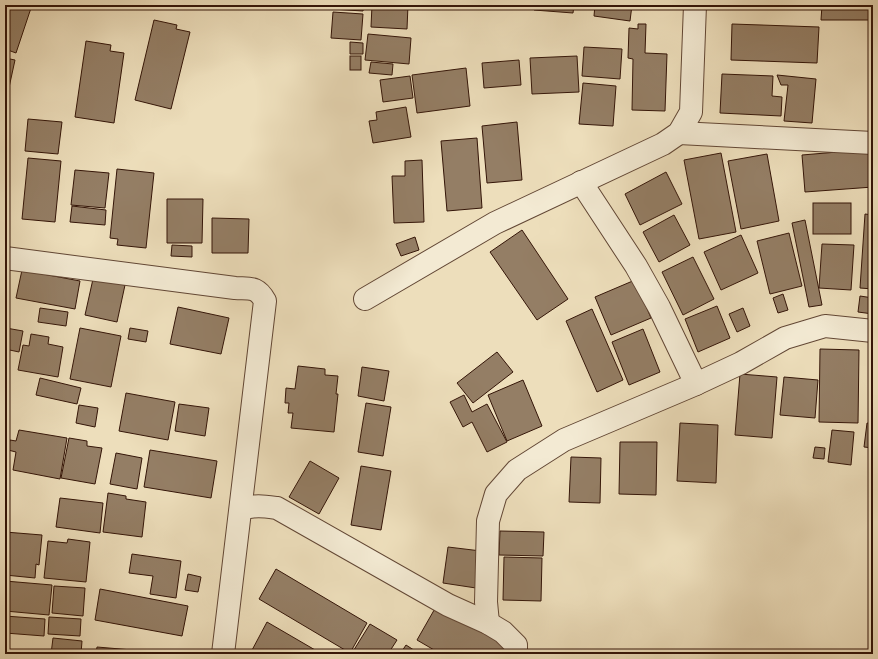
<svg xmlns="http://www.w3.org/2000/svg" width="878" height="659" font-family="'IM FELL Double Pica',serif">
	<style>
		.building { fill: #947e65; stroke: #341508 }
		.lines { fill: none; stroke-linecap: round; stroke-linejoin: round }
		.minor-casing { stroke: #624735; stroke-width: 24 }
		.minor { stroke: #f3ead3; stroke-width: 22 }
	</style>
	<rect width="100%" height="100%" fill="#eddebb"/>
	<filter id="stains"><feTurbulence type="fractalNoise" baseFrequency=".005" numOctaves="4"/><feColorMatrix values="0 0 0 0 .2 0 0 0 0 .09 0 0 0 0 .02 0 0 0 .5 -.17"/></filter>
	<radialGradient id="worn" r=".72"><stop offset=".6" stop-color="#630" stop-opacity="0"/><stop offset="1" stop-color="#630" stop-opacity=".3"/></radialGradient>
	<g class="building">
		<polygon points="5,5 32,5 16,53 5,49"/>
		<polygon points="331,5 364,5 363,11 331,9"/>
		<polygon points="372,5 408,5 407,29 371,27"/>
		<polygon points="535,5 574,5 573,13 534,10"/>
		<polygon points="595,5 632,5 630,21 594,16"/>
		<polygon points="731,5 786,5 786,7"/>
		<polygon points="822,5 873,5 873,20 821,20"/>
		<polygon points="333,12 363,14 361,40 331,38"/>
		<polygon points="154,20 177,25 176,29 190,32 171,109 135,100"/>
		<polygon points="638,24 646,24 645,53 667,54 665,111 632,110 633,59 628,58 629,28 638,29"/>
		<polygon points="732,24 819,27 817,63 731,60"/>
		<polygon points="368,34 411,38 409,64 365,60"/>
		<polygon points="86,41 111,45 110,51 124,53 114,123 75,117"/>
		<polygon points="350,42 363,43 363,54 350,54"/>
		<polygon points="584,47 622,49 620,79 582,76"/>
		<rect x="350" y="56" width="11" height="14"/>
		<polygon points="577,56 579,92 532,94 530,58"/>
		<polygon points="5,58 15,60 5,106"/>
		<polygon points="519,60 521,85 484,88 482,63"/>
		<polygon points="371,62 393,64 392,75 369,73"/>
		<polygon points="466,68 470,106 417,113 412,75"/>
		<polygon points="722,74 773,76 772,96 782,97 781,116 720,113"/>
		<polygon points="777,75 816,79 812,123 784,121 788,85 781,85"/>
		<polygon points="410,76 413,98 383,102 380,80"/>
		<polygon points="583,83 616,86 613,126 579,124"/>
		<polygon points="406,107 411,137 373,143 369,121 377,120 376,112"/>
		<polygon points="28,119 62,122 58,154 25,151"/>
		<polygon points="517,122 522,180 487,183 482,126"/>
		<polygon points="477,138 482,208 447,211 441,141"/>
		<polygon points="873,149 873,187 805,192 802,155"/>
		<polygon points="721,153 736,232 699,239 684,160"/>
		<polygon points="767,154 779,221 741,229 728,161"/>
		<polygon points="28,158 61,161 55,222 22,219"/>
		<polygon points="422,160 424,222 394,223 392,176 405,176 405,161"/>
		<polygon points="117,169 154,173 146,248 117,245 118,239 110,238"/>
		<polygon points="75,170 109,173 105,208 71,205"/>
		<polygon points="666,172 682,204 640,225 625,194"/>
		<polygon points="167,199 203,199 202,243 167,243"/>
		<rect x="813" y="203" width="38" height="31"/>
		<polygon points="72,206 106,210 105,225 70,222"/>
		<polygon points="865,214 873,215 873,289 860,288"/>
		<polygon points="674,215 690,245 659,262 643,232"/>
		<polygon points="212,218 249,219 248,253 212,253"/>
		<polygon points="805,220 822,305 809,307 792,223"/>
		<polygon points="522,230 568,299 537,320 490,252"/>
		<polygon points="789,233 802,286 770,294 757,241"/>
		<polygon points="741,235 758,273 721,290 704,252"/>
		<polygon points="415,237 419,250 401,256 396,244"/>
		<polygon points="822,244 854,245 851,290 819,288"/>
		<polygon points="172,245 192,246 192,257 171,256"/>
		<polygon points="693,257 714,299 683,315 662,272"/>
		<polygon points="22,270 80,281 75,309 16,298"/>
		<polygon points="93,279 125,285 117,322 85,315"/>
		<polygon points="635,280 651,318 611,335 595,297"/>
		<polygon points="783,294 788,310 778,313 773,298"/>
		<polygon points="860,296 873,298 873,314 858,312"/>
		<polygon points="717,306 730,338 698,352 685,319"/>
		<polygon points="178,307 229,318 221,354 170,344"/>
		<polygon points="40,308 68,312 66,326 38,322"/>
		<polygon points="743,308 750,326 737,332 729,314"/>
		<polygon points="592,309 623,380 597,392 566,321"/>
		<polygon points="6,328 23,331 19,352 5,349 5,333"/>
		<polygon points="80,328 121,336 111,387 70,379"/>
		<polygon points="130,328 148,331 146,342 128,339"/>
		<polygon points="643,329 660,372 629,385 612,342"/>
		<polygon points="31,334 49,337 48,344 63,347 58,377 18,370 23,345 29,346"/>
		<polygon points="820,349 859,350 858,423 819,422"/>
		<polygon points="497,352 513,372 473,403 457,383"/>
		<polygon points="298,366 325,369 325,375 338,376 336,394 338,394 334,432 291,428 293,413 288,413 289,403 285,403 286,388 295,389"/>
		<polygon points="362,367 389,371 384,401 358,396"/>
		<polygon points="740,374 777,377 772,438 735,435"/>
		<polygon points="784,377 818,380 815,418 780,415"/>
		<polygon points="40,378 81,388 77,404 36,395"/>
		<polygon points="523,380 542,426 507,441 488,395"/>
		<polygon points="126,393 175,402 168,440 119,431"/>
		<polygon points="464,395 472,412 487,404 507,442 487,452 472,422 463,427 450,402"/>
		<polygon points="366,403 391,407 383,456 358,452"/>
		<polygon points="179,404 209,408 205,436 175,431"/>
		<polygon points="79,405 98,408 95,427 76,423"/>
		<polygon points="680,423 718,425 716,483 677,481"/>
		<polygon points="867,423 873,424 873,448 864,447"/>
		<polygon points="19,430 67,438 60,479 13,470 16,452 8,450 10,440 16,441"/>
		<polygon points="832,430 854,432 851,465 828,462"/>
		<polygon points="69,438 87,441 87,446 102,448 95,484 61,478"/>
		<polygon points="620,442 657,442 656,495 619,494"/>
		<polygon points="815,447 825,448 824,459 813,458"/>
		<polygon points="150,450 217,461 211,498 144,487"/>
		<polygon points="116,453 142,458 137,489 110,484"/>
		<polygon points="571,457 601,458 600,503 569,502"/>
		<polygon points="310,461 339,478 319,514 289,497"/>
		<polygon points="361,466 391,471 381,530 351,525"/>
		<polygon points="108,493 126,496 126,499 146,502 142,537 103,532"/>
		<polygon points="60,498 103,503 100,533 56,527"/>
		<polygon points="500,531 544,532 543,556 499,555"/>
		<polygon points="5,532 42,535 39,565 36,564 35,578 5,575"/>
		<polygon points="68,539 90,542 86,582 44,578 48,541 67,543"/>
		<polygon points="448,547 481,551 476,588 443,583"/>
		<polygon points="132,554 181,561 176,598 150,594 153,576 129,573"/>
		<polygon points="504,557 542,558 541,601 503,600"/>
		<polygon points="276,569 367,623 350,653 259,599"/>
		<polygon points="188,574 201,577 198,592 185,590"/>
		<polygon points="5,581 52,585 49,615 5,611"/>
		<polygon points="54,586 85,588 83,616 52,613"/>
		<polygon points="100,589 188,606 182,636 95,620"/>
		<polygon points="437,605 512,649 509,654 441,654 417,640"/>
		<polygon points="5,616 45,619 44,636 5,633"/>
		<polygon points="49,617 81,619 80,636 48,634"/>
		<polygon points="267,622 322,654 255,654 251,652"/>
		<polygon points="370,624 397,640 388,654 353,654 352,653"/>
		<polygon points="53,638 82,641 81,654 51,654"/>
		<polygon points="406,645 420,654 400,654"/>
		<polygon points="97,647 179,654 96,654"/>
	</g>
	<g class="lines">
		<defs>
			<g id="minor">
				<polyline points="679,133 873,143"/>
				<polyline points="581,182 636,266 659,307 696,384"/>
				<path d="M5,258L235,288C250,289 257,286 265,301L223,654"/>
				<polyline points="365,299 495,223 663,144 679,133 691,112 695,5"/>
				<path d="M241,509C256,505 262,506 277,508L448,605L488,623L503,632L516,645V654"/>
				<polyline points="488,623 486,602 488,521 496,494 517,470 564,440 696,384 741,363 785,338 825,326 873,331"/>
			</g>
		</defs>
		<use href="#minor" class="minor-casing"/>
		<use href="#minor" class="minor"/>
	</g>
	<rect width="878" height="659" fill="none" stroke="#eddebb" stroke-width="20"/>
	<rect x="6" y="6" width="866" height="647" fill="none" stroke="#341508" stroke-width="2"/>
	<rect x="10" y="10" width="858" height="639" fill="none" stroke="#341508"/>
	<rect width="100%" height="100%" filter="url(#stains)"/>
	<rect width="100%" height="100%" fill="url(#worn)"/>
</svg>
